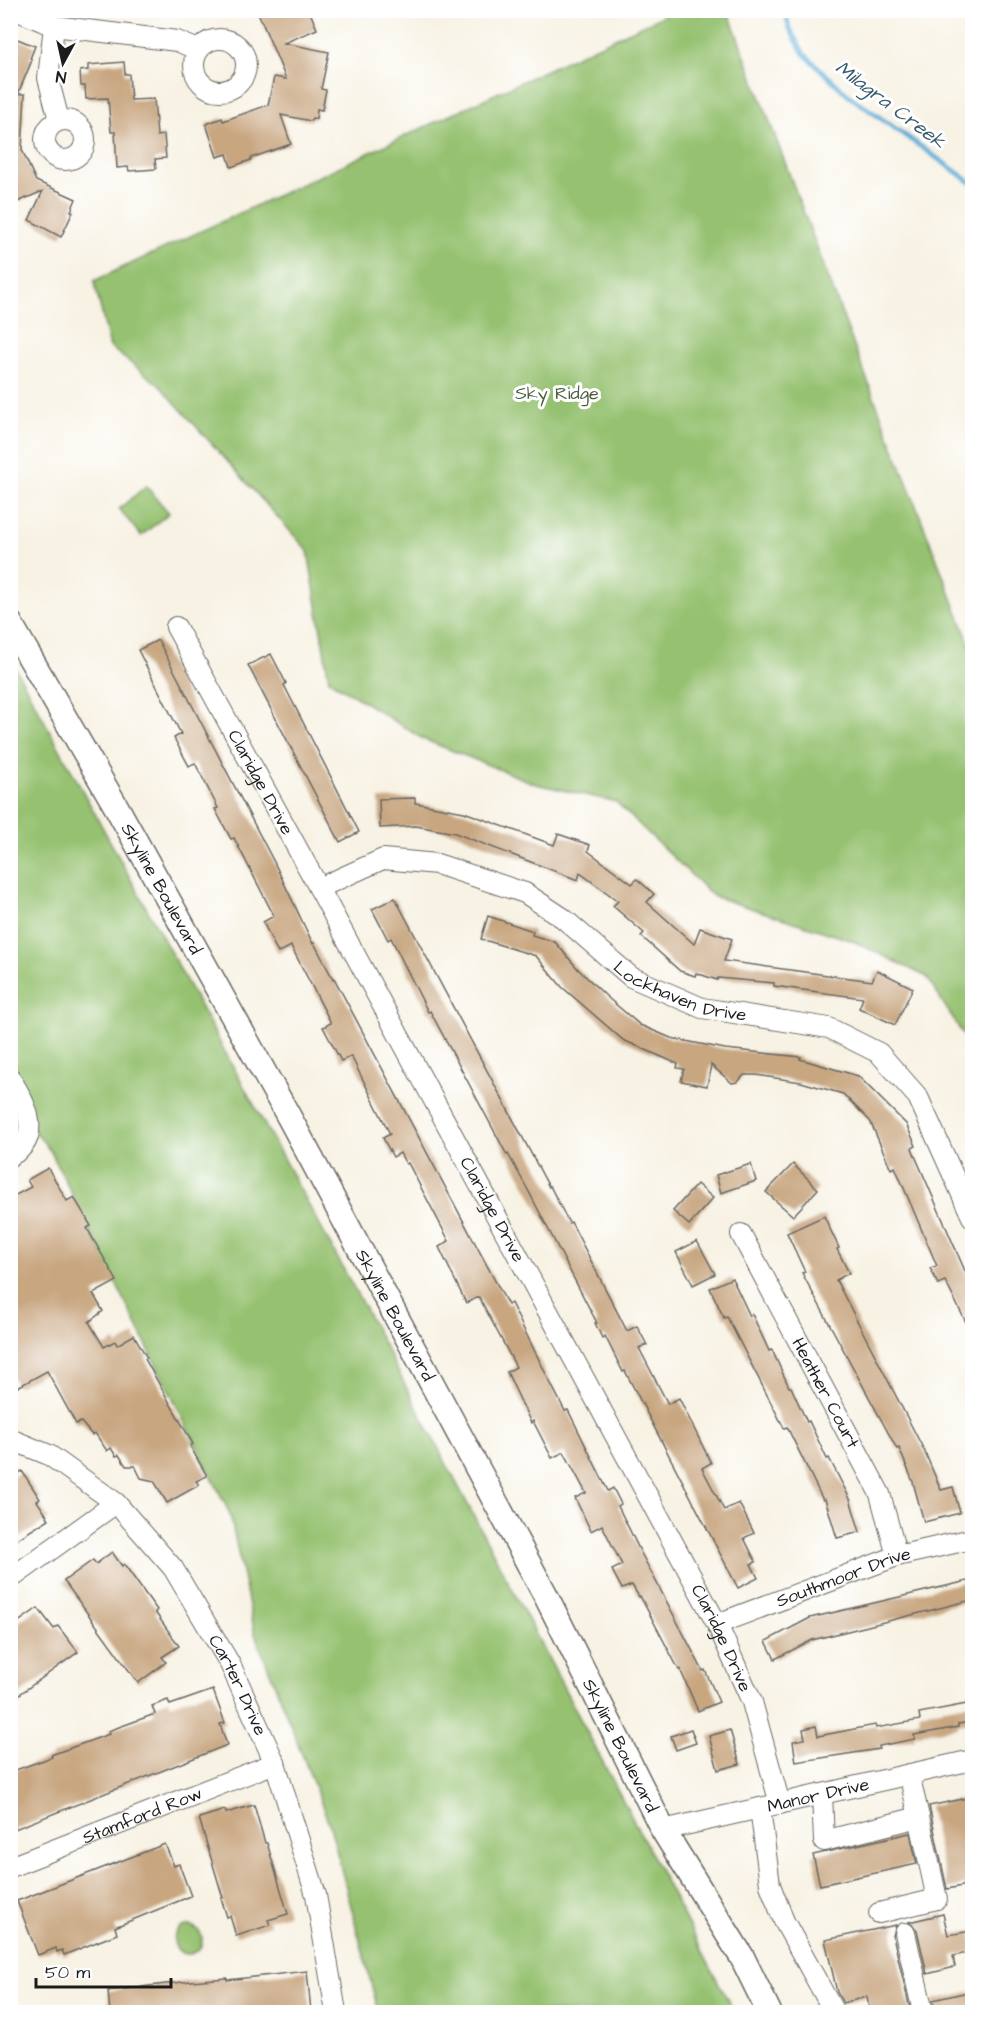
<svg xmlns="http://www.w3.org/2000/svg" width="983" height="2023" font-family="'Architects Daughter',sans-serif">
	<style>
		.green { fill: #95c16f; stroke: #586e46; stroke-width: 1.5 }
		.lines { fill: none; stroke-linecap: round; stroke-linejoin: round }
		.stream { stroke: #5caad5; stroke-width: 5 }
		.building { fill: #c8a680 }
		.minor-casing { stroke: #696762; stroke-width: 22 }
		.major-casing { stroke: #696762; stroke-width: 27 }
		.minor { stroke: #fff; stroke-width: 20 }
		.major { stroke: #fff; stroke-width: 24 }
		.labels { text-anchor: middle; stroke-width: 6; stroke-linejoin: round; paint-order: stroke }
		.park-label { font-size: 18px; fill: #4c5e3d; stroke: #fff }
		.street-label { font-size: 18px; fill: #1c1c1c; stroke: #fff }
		.water-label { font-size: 20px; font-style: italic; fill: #395c6f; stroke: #fff }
	</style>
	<rect width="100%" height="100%" fill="#fff"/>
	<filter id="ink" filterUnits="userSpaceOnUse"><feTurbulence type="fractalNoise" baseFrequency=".0167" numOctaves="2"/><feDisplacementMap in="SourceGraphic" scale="12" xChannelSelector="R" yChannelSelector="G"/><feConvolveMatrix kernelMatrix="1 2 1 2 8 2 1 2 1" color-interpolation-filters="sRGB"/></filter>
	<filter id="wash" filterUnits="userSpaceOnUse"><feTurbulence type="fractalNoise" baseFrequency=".008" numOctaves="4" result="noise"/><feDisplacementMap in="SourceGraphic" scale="24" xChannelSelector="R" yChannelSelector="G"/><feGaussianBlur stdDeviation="1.35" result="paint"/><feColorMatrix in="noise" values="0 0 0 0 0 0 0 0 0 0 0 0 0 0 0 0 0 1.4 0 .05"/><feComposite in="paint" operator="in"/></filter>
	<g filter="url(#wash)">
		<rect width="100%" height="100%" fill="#f7f2e3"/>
		<g class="green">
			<polygon points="673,11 728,11 851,338 972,650 972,1049 927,977 853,941 713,896 616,802 536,784 423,739 329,680 308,551 159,385 110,347 94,281"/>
			<polygon points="146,486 169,513 141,536 119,509"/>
			<polygon points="10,658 361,1301 734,2012 377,2012 377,2006 330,1826 255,1634 230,1514 51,1152 11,1100"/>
			<circle cx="188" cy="1940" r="14"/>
		</g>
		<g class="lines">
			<polyline class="stream" points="785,10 789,27 804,54 848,95 972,183"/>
		</g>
		<g id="blocks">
			<g class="building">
				<polygon points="257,10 309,10 317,29 284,43 329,52 321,89 326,90 322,110 317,109 316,119 312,118 311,121 281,115 291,144 251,158 251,160 231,167 227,154 217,157 206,124 222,118 223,121 268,105 274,77 286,79"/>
				<polygon points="10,36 35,46 30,59 32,60 18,94 25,94 22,150 36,181 76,199 71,211 73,212 61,237 29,220 43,191 10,205"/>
				<polygon points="124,62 125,74 129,74 131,100 154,99 157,136 164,135 166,158 155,159 156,169 129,171 128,167 117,168 115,132 111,132 108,98 86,99 85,86 81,86 80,71 88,70 88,65"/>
				<polygon points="158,640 274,862 313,944 314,943 333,979 334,978 508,1305 511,1303 547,1376 565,1411 568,1410 608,1491 613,1488 621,1504 618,1506 640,1551 703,1671 705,1670 719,1702 698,1711 680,1669 679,1670 640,1596 639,1597 632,1585 622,1589 612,1570 622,1565 602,1525 591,1531 575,1498 586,1493 564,1452 552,1458 533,1421 531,1423 507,1372 516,1367 479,1297 466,1303 439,1247 449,1241 408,1163 406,1164 400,1153 393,1157 383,1138 390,1134 351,1056 341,1061 323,1027 331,1023 291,946 278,953 263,922 274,916 234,838 231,839 215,809 218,808 195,763 189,766 174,738 181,734 138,650"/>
				<polygon points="271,654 286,683 284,685 359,832 340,842 248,665"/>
				<polygon points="415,798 415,803 464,812 554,845 558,834 590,845 588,851 632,884 637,879 654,894 647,902 694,944 700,928 732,939 724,961 872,981 877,970 913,988 895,1025 859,1008 863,998 774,986 774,983 718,978 717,980 696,973 695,976 680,971 641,936 644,933 613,906 618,901 580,873 578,880 455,833 416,826 380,828 379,799"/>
				<polygon points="395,898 549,1187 550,1186 569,1223 571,1222 627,1331 637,1326 647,1345 639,1348 668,1404 679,1398 711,1463 702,1468 724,1510 739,1503 754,1533 744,1538 756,1562 751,1564 758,1578 738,1588 625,1371 623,1372 605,1336 602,1338 595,1323 597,1323 528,1190 508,1154 507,1155 430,1011 428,1012 391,938 388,940 372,909"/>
				<polygon points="488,916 533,931 532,935 555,942 578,969 607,997 640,1025 671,1038 725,1049 801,1057 800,1059 858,1076 906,1124 916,1146 912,1148 916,1158 972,1287 972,1334 945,1281 938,1284 930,1268 937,1266 895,1167 891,1169 870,1121 843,1094 801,1082 756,1075 744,1075 738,1082 732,1083 711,1065 707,1086 681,1081 684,1069 677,1068 678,1064 623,1040 562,987 536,956 481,939"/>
				<polygon points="751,1164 756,1181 721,1193 716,1175"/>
				<polygon points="793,1164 818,1189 793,1216 766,1192"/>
				<polygon points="48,1168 67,1201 74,1197 91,1226 87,1228 117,1281 93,1294 103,1311 89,1322 104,1347 115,1341 117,1345 134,1335 147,1358 145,1359 193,1444 190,1446 207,1476 196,1481 199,1485 167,1503 154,1481 141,1478 135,1466 126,1466 119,1455 116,1456 111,1448 107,1451 95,1433 92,1435 81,1422 76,1424 47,1371 18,1387 10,1374 10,1198 31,1187 27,1180"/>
				<polygon points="697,1184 713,1198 689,1225 673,1211"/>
				<polygon points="824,1216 839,1248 837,1249 849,1273 836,1280 924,1450 941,1490 953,1487 960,1513 924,1522 913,1482 899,1448 897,1449 802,1273 805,1272 787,1233"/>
				<polygon points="697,1241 715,1274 693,1285 676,1252"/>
				<polygon points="732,1278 750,1316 752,1314 769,1351 772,1350 789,1387 791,1387 807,1422 809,1421 827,1459 829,1458 850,1499 860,1532 837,1538 825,1499 823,1500 787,1427 784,1428 727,1317 724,1318 710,1288"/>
				<polygon points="22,1471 40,1499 37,1501 49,1519 10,1544 10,1478"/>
				<polygon points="112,1552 122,1566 124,1564 134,1578 157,1610 155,1612 179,1646 162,1657 166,1662 138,1683 64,1581 93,1560 96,1564"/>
				<polygon points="972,1580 972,1600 812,1640 775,1659 766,1641 810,1618"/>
				<polygon points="38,1608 54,1629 58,1626 78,1652 10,1701 10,1628"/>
				<polygon points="213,1690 225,1723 220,1724 227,1745 10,1831 10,1772 52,1757 51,1755 109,1734 108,1731 155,1714 152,1706 168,1700 170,1705"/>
				<polygon points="972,1703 972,1722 958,1724 958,1727 914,1735 915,1739 879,1746 879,1749 796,1762 793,1741 805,1739 803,1729 816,1726 818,1736 875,1725 876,1728 920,1720 919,1713"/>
				<polygon points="691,1729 696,1743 676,1750 671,1736"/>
				<polygon points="730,1730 740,1764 718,1770 709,1736"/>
				<polygon points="972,1797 972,1884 947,1889 929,1806"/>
				<polygon points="254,1805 265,1843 267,1843 288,1914 268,1920 270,1925 236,1936 230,1916 227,1917 221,1898 223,1898 199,1818 225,1810 226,1813"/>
				<polygon points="910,1833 917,1864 820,1885 813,1855"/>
				<polygon points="165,1844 174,1866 179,1864 191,1896 115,1927 117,1934 64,1955 62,1950 57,1952 56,1948 38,1955 17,1901"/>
				<polygon points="943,1914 948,1935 972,1931 972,1952 953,1956 955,1967 927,1974 917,1930 909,1922"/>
				<polygon points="896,1925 893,1936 911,2013 870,2013 867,1997 843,2003 837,1992 825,1940"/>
				<polygon points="307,1971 311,2011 308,2013 110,2013 108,1991 191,1981 227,1978 227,1980"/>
				<polygon points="972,1991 972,2013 935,2013 933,2000"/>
			</g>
		</g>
	</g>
	<g filter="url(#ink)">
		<use href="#blocks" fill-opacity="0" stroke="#696762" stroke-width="1.5"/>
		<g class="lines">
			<defs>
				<g id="minor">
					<polyline points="16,10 54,26 177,41 198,50"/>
					<polyline points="54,26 48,78 59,120"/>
					<circle cx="220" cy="65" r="26"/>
					<circle cx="65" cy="140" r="20"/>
					<path id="s1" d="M176,627L319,888L717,1624L752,1702L780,1804"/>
					<path id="s2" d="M319,888L383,859L437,864L525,893L563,918L631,977L702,1008L829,1028L879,1053L918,1097L972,1217"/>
					<path d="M10,1078C26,1103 44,1138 10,1156"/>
					<path id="s3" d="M741,1234L880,1494L897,1556"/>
					<path id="s4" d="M10,1439L49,1455L116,1503L173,1568L230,1664L275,1763L316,1895L336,2012"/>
					<polyline points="10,1579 116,1503"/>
					<path id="s5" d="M717,1624L897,1556L972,1539"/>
					<polyline points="822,1794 824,1841 919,1817 909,1774"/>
					<polyline points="760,1808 770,1885 784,1921 834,2012"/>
					<path id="s6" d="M663,1830L972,1760"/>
					<path id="s7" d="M10,1867L275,1763"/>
					<polyline points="879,1913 937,1899 919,1817"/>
					<polyline points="905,1933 923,2012"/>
				</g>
				<g id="major">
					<path id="s8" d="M10,623L117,808L289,1117L546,1596L663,1830L742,1957L769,2012"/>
				</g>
			</defs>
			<use href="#minor" class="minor-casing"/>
			<use href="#major" class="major-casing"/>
			<use href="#minor" class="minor"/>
			<use href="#major" class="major"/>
		</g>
	</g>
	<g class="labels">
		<g class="park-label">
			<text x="557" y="399">Sky Ridge</text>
		</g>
		<g class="street-label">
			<text dy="6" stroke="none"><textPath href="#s1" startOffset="177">Claridge Drive</textPath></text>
			<text dy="6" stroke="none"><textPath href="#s8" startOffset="306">Skyline Boulevard</textPath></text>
			<text dy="6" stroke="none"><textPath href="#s2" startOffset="404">Lockhaven Drive</textPath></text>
			<text dy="6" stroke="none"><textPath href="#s1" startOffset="663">Claridge Drive</textPath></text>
			<text dy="6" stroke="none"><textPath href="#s8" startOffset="792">Skyline Boulevard</textPath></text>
			<text dy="6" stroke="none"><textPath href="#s3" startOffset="180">Heather Court</textPath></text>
			<text dy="6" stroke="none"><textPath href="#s5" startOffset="135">Southmoor Drive</textPath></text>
			<text dy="6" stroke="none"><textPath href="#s1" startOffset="1149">Claridge Drive</textPath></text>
			<text dy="6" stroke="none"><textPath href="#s4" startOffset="345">Carter Drive</textPath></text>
			<text dy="6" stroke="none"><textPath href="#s8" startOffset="1278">Skyline Boulevard</textPath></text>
			<text dy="6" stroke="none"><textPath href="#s6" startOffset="159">Manor Drive</textPath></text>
			<text dy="6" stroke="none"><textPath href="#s7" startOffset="142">Stamford Row</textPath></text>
		</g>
		<g class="water-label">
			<text transform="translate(891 104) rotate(37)" y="7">Milagra Creek</text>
		</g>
	</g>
	<rect width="983" height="2023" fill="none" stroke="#fff" stroke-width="36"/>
	<g transform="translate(63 63) rotate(188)" stroke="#ffffff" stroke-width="4.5" paint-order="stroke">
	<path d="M0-4.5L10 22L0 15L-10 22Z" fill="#1c1c1c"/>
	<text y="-9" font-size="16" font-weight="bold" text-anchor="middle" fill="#1c1c1c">N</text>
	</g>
	<path d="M36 1978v9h135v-9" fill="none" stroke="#1c1c1c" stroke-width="3"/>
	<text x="45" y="1978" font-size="18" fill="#1c1c1c" stroke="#ffffff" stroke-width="4.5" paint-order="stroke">50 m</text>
</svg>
